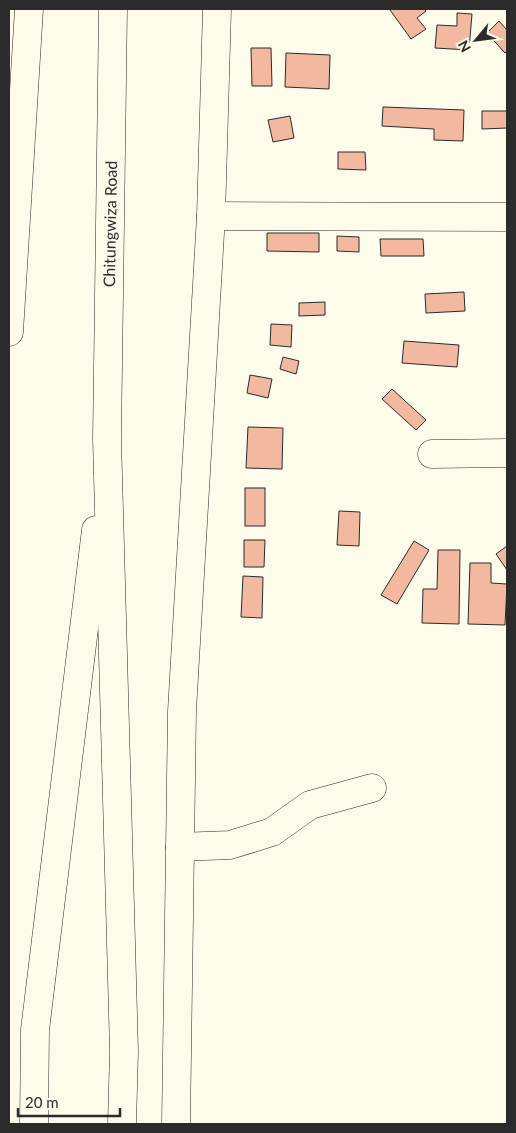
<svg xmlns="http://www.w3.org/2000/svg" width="516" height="1133" font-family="Lato,sans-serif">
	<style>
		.building { fill: #f2b8a0; stroke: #2b2b2b }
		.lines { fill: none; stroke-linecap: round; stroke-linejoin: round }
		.minor-casing { stroke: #2b2b2b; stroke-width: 29 }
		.major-casing { stroke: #2b2b2b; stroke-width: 29 }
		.minor { stroke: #fdfbea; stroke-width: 28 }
		.major { stroke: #fdfbea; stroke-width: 28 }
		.labels { text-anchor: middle; stroke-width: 4; stroke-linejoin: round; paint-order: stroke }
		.street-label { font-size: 16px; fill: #2b2b2b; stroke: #fdfbea }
	</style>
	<rect width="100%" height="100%" fill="#fdfbea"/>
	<g class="building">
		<polygon points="392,9 424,9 426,11 417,18 426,29 411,39 390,10"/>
		<polygon points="457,13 472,14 469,50 435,48 437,25 457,26"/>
		<polygon points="499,21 507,30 507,51 505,53 487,33"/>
		<polygon points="251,48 271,48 272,86 252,86"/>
		<polygon points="286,53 330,55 329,89 285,87"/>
		<polygon points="383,107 464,110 463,141 434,140 434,129 382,126"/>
		<polygon points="482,111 507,111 507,128 482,129"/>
		<polygon points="290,116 294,138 273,142 268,120"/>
		<polygon points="338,152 365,152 366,170 338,169"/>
		<polygon points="267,233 319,233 319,252 267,251"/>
		<polygon points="337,236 359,237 359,252 337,251"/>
		<polygon points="380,239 423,239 424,256 381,256"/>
		<polygon points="464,292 465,311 426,313 425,294"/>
		<polygon points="325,302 325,315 299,316 299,303"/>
		<polygon points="271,324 292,325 291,347 270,345"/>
		<polygon points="404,341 459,345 457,367 402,363"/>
		<polygon points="283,357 299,361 296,374 280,369"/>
		<polygon points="250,375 272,379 268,398 247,393"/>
		<polygon points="392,389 426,420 416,430 382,399"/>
		<polygon points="248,427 283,428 282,469 246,468"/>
		<rect x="245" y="488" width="20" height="38"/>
		<polygon points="339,511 360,512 359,546 337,545"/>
		<polygon points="244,540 265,540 264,567 244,567"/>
		<polygon points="414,541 429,550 397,604 381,595"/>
		<polygon points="507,546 507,570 496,554"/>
		<polygon points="438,550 460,550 459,624 422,623 423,589 437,589"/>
		<polygon points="470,563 491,563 491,583 507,584 505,625 468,624"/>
		<polygon points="243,576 263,577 262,618 241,617"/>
	</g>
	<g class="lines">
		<defs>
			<g id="minor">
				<polyline points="211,216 507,217"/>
				<polyline points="9,332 29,9"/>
				<polyline points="432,454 507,453"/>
				<polyline points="180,847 230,845 272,832 310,805 372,788"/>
				<polyline points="176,1124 182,711 211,216 217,9"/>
			</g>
			<g id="major">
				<polyline points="113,9 107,439 124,1051 122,1124"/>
				<polyline points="34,1124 35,1030 96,530"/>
			</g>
		</defs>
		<use href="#minor" class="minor-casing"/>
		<use href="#major" class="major-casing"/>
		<use href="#minor" class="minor"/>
		<use href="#major" class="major"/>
	</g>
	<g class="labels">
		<g class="street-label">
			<text transform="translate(110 224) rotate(-89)" y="6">Chitungwiza Road</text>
		</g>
	</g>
	<rect width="516" height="1133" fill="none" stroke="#2b2b2b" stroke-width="20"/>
	<g transform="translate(476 40) rotate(241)" stroke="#fdfbea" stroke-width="4" paint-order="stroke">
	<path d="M0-4L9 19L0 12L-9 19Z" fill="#2b2b2b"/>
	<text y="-8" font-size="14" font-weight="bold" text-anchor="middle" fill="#2b2b2b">N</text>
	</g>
	<path d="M18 1108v8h102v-8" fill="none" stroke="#2b2b2b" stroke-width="2.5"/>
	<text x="25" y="1108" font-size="15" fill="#2b2b2b" stroke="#fdfbea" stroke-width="4" paint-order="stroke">20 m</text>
</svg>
